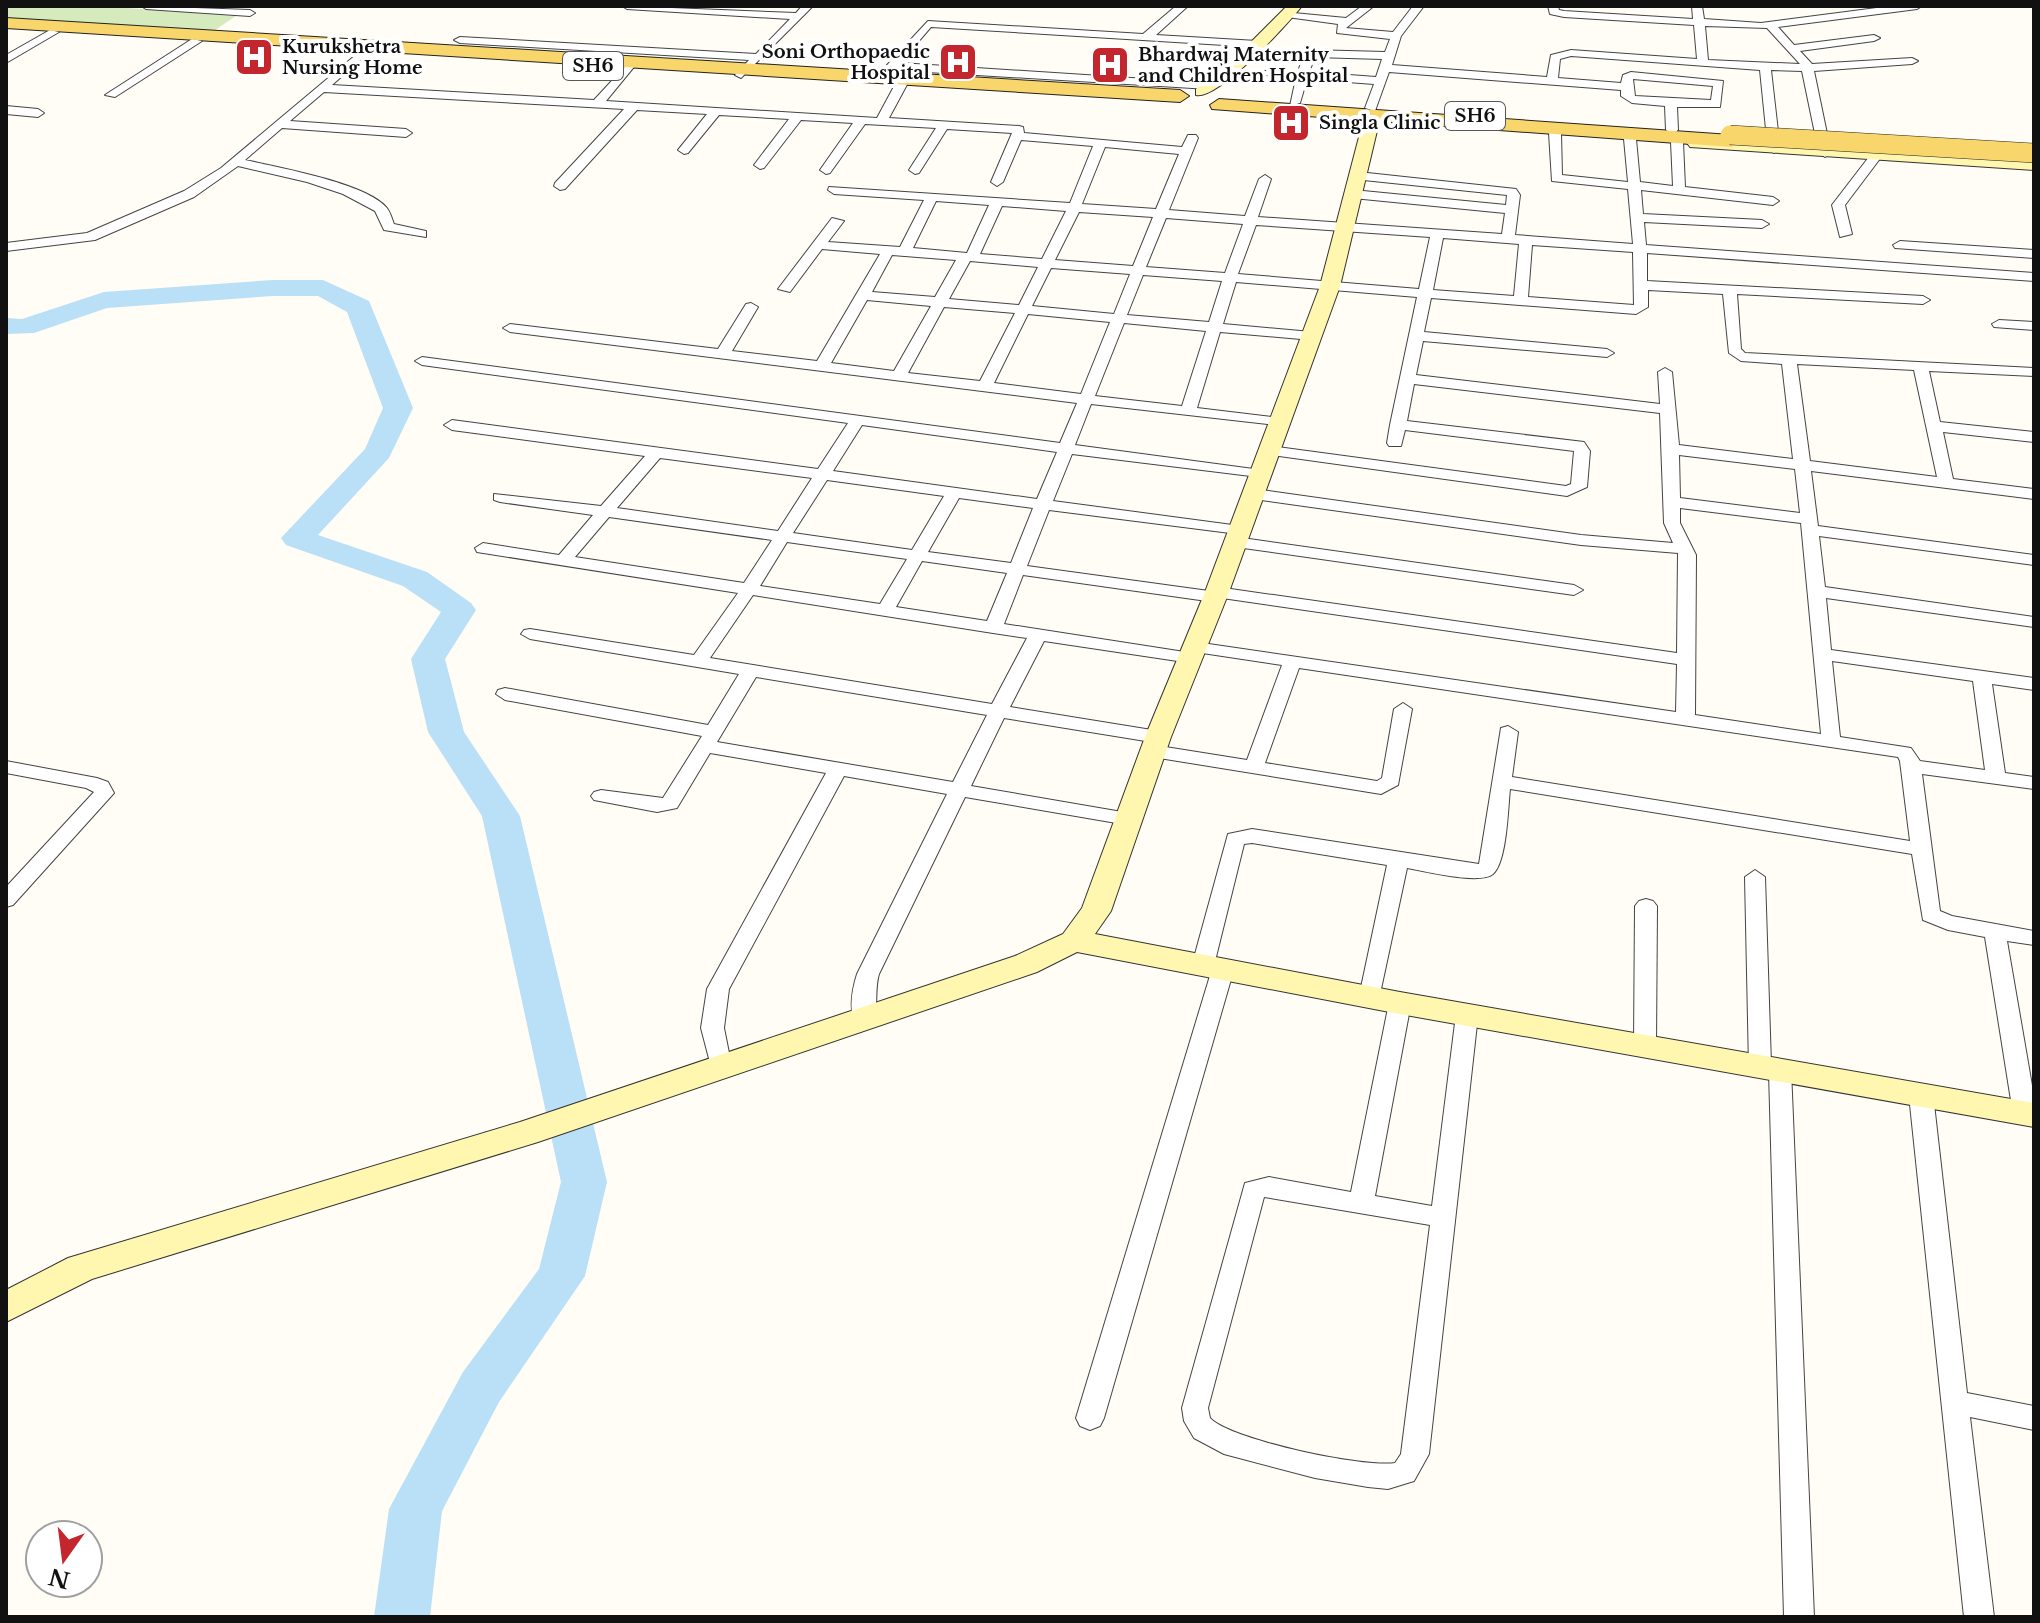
<svg xmlns="http://www.w3.org/2000/svg" width="2040" height="1623" font-family="'Libre Baskerville',serif">
	<style>
		.green { fill: #d5ebbd }
		.lines { fill: none; stroke-linecap: round; stroke-linejoin: round }
		.river { fill: #b9e0f7; fill-rule: evenodd }
		.street-casing { stroke: #444; stroke-width: 2 }
		.secondary-casing { stroke: #333; stroke-width: 2 }
		.primary-casing { stroke: #222; stroke-width: 2 }
		.street { fill: #fff; fill-rule: evenodd }
		.secondary { fill: #fff6b0; fill-rule: evenodd }
		.primary { fill: #f9d66b; fill-rule: evenodd }
		.primary-bridge-casing { stroke: #222; stroke-width: 20; stroke-linecap: butt }
		.primary-bridge { stroke: #f9d66b; stroke-width: 19 }
		.labels { text-anchor: middle; stroke-width: 8; stroke-linejoin: round; paint-order: stroke }
		.far-poi-label { font-size: 18px; font-weight: bold; fill: #111; stroke: #fff; text-anchor: start }
		.shield { fill: #fff; stroke: #585858; stroke-width: 2 }
		.shield-label { font-size: 18px; font-weight: bold; fill: #111 }
	</style>
	<rect width="100%" height="100%" fill="#fffdf5"/>
	<polygon class="green" points="6,6 101,6 236,16 212,32 6,19"/>
	<g class="lines">
		<polygon class="river" points="273,280 323,280 369,301 413,408 389,458 318,535 427,572 471,603 476,610 445,659 464,732 520,816 607,1182 585,1276 499,1402 442,1511 430,1617 374,1617 389,1509 463,1372 539,1269 561,1182 482,816 428,732 411,659 441,612 403,586 286,545 281,538 365,449 383,408 347,312 318,296 273,296 107,308 34,333 6,334 6,318 22,319 104,292"/>
		<defs>
			<g id="street">
				<polygon points="141,6 250,10 255,13 250,16 146,9"/>
				<polygon points="622,6 796,13 802,6 813,6 741,78 735,75 749,60 460,43 454,40 460,37 756,54 790,19 627,9"/>
				<polygon points="1176,6 1188,6 1156,35 1257,41 1263,44 1257,47 931,27 900,63 1209,83 1215,86 1209,89 894,70 885,80 875,78 928,21 1143,34"/>
				<path d="M1362,6H1374L1346,28L1393,32L1413,6H1424L1401,36L1392,65L1547,77L1551,55L1571,50L1697,59L1694,25L1564,17L1550,14L1548,6H1558L1559,10L1564,11L1693,19L1692,6H1702L1704,19L1761,23L1892,6H1922L1917,9L1778,27L1794,45L1874,35L1880,38L1874,41L1800,51L1812,64L1912,58L1918,61L1912,64L1814,71L1831,153L1825,157L1819,153L1802,71L1771,70L1780,149L1774,153L1768,149L1760,70L1571,56L1560,59L1558,78L1621,83L1623,75L1631,72L1723,81L1720,107H1677L1678,130L1672,134L1666,130L1665,106L1632,103L1621,96V90L1389,72L1375,111L1365,108L1374,84L1307,79L1300,103L1290,106L1296,78L1265,75V71L1298,72L1304,53L1310,50L1385,52L1390,39L1337,33L1338,24L1287,17L1282,14L1283,12L1346,18ZM1705,26L1767,28L1800,64L1708,60ZM1315,57L1382,59L1376,77L1309,72ZM1633,79L1713,86L1711,100L1635,96Z"/>
				<polygon points="50,30 59,32 6,63 6,55"/>
				<polygon points="192,39 202,41 115,97 105,95"/>
				<path d="M370,43L374,44V48L332,85L594,100L632,59L638,62L606,101L877,118L898,79L904,76L910,79L889,118L1019,126L1023,127L1024,133L1182,147L1188,135H1196L1198,138L1169,210L1245,216L1259,179L1265,175L1271,179L1258,217L1502,234L1505,213L1353,198L1347,194L1353,190L1506,205L1507,195L1354,179L1352,176L1358,172L1516,189L1520,195L1515,235L1633,244L1628,189L1552,181L1549,133L1555,129L1561,133L1562,175L1628,182L1624,139L1630,135L1636,139L1640,182L1673,186L1671,142L1677,138L1683,142L1685,187L1773,197L1779,201L1773,205L1641,190L1643,214L1762,220L1769,224L1762,228L1644,222L1646,245L2034,273V281L1647,253V281L1923,296L1930,300L1923,304L1737,294L1741,349L1745,353L2034,368V376L1929,371L1940,422L2034,432V442L1943,432L1953,479L2034,489V499L1811,471L1818,526L2034,555V565L1819,536L1825,587L2034,617V627L1826,598L1831,650L2034,678V690L1992,684L2005,773L2034,777V789L1922,774L1940,911L1952,916L2034,931V945L2007,941L2034,1097L2033,1119L2025,1122L2017,1119L2013,1113L1985,937L1948,930L1923,920L1912,854L1510,789C1508,807 1507,862 1493,874C1480,885 1424,871 1407,868L1378,1003H1362L1359,997L1387,865L1252,843L1244,844L1214,965L1211,970H1195L1192,965L1228,834L1252,829L1479,864L1501,728L1508,726L1518,732L1512,777L1910,841L1900,761L1898,757L1299,668L1265,763L1377,781L1382,778L1394,709L1403,703L1412,709L1398,785L1381,794L1153,757L1146,755L1143,751L1146,747L1153,745L1247,760L1282,665L1189,651L1186,647L1195,642L1676,712L1677,664L1222,598L1214,602L1023,575L1004,624L1191,653L1200,658L1191,663L1044,641L1010,707L1158,731L1168,737L1158,743L1004,718L971,786L1128,813L1138,819L1128,825L965,797L879,974C874,990 879,1010 872,1025H856C848,1009 852,990 857,974L947,794L844,776L729,989L724,1028L732,1068L729,1074L721,1076L713,1074L701,1028L707,989L826,773L710,753L677,808L657,812L594,800L591,796L594,792L601,790L663,798L702,736L505,700L496,694L498,690L505,688L708,725L739,674L530,639L521,634L524,630L530,629L694,655L738,593L477,552L475,548L483,543L559,555L593,515L500,502L494,500V494L601,506L645,456L452,430L444,425L452,420L818,469L848,423L422,365L415,361L422,357L1060,443L1077,403L510,332L503,328L510,324L718,349L746,304L751,303L758,307L732,351L817,361L880,254L822,249L790,292L778,289L832,218L844,221L828,242L900,247L924,200L834,194L828,190L829,187L1070,203L1093,146L1021,140L1003,182L997,186L991,182L1012,133L947,129L919,173L915,174L909,170L936,128L865,124L830,173L826,174L820,170L853,123L801,120L764,168L760,169L754,165L789,119L719,115L688,153L684,154L678,150L707,114L637,110L565,189L560,190L554,186L555,183L624,109L324,92L290,121L406,129L412,133L406,137L282,128L245,160C277,167 365,183 386,207C390,211 392,219 394,224L426,231V237L384,230L375,211L343,194L307,182L238,166L194,197L95,240L6,251V243L87,233L184,191L221,168ZM1105,147L1179,154L1156,209L1082,204ZM936,201L989,205L967,253L913,248ZM1002,206L1066,211L1042,259L980,254ZM1079,212L1153,217L1133,266L1055,260ZM1166,218L1243,224L1225,273L1146,267ZM1256,225L1430,237L1419,289L1238,274ZM1443,238L1519,244L1514,296L1433,290ZM1532,245L1633,252L1634,305L1528,297ZM892,255L956,260L935,297L872,292ZM970,261L1038,267L1019,305L949,299ZM1051,268L1130,274L1114,314L1032,306ZM1143,275L1222,281L1209,322L1127,315ZM1236,282L1417,297L1390,425L1387,443L1389,446H1401L1405,430L1574,451L1571,484L1566,486L1270,446L1262,451L1264,454L1567,496L1587,487L1590,451L1584,442L1407,421L1414,384L1660,413L1664,523L1673,543L1581,535L1254,489L1246,494L1254,499L1581,545L1678,553L1677,653L1217,587L1209,591L1027,566L1049,510L1246,535L1248,531L1240,526L1053,501L1072,454L1267,478V472L1261,470L1075,445L1091,404L1285,426L1288,423L1280,418L1197,408L1220,332L1312,340L1319,336L1312,332L1223,324ZM1648,290L1723,294L1729,353L1741,361L1782,364L1793,459L1679,445L1672,372L1665,368L1658,372L1660,404L1416,375L1423,341L1607,357L1614,353L1607,349L1424,332L1431,298L1636,314L1648,307ZM867,300L931,306L894,371L831,363ZM944,307L1015,313L980,381L908,373ZM1028,314L1110,322L1081,394L994,383ZM1124,323L1206,331L1182,406L1095,396ZM1797,364L1914,370L1937,477L1810,461ZM862,425L1057,452L1037,499L833,471ZM1679,455L1795,469L1800,513L1680,498ZM660,458L812,478L778,531L617,508ZM827,480L944,496L912,550L793,533ZM959,498L1033,508L1011,563L928,552ZM1680,508L1801,523L1821,734L1695,715L1696,555L1680,523ZM609,517L772,540L744,583L575,557ZM787,542L907,559L880,604L760,586ZM922,561L1007,573L987,621L896,607ZM753,595L993,633L1027,638L992,704L710,658ZM1832,661L1973,681L1985,770L1920,761L1911,748L1840,737ZM756,677L987,715L953,782L717,742Z"/>
				<polygon points="6,106 38,109 44,113 38,117 6,114"/>
				<polygon points="1872,153 1882,156 1845,205 1852,234 1840,237 1832,205"/>
				<polygon points="1900,241 2034,250 2034,258 1895,248 1893,245"/>
				<polygon points="1999,320 2034,322 2034,330 1994,327 1992,324"/>
				<polygon points="1235,537 1574,585 1583,590 1574,595 1229,546 1227,542 1229,538"/>
				<polygon points="6,761 97,778 108,782 114,793 13,905 6,907 6,887 94,792 86,788 6,773"/>
				<polygon points="1755,870 1765,877 1771,1065 1780,1062 1788,1064 1791,1070 1814,1617 1784,1617 1769,1072 1760,1075 1752,1073 1749,1067 1745,877"/>
				<polygon points="1646,899 1653,901 1657,906 1656,1046 1653,1052 1645,1054 1637,1052 1634,1046 1635,906 1639,901"/>
				<polygon points="1223,961 1231,964 1234,969 1104,1418 1100,1426 1090,1430 1080,1426 1076,1418 1212,969 1215,964"/>
				<path d="M1400,995L1408,997L1411,1003L1375,1196L1432,1206L1456,1015L1459,1009H1475L1478,1015L1429,1454L1414,1481L1388,1489L1368,1487L1315,1478L1224,1454L1194,1438L1184,1421L1182,1408L1245,1183L1269,1177L1351,1192L1389,1003L1392,997ZM1264,1197L1430,1225L1401,1454L1395,1463C1365,1468 1230,1440 1210,1418L1208,1408Z"/>
				<polygon points="1921,1086 1929,1089 1933,1095 1967,1393 2034,1406 2034,1430 1970,1417 1994,1617 1964,1617 1909,1095 1913,1089"/>
			</g>
			<g id="secondary">
				<path d="M1287,6H1302C1287,25 1218,100 1196,95V89L1240,53Z"/>
				<polygon points="1373,109 1381,114 1340,286 1229,592 1171,737 1111,911 1095,934 1400,992 2034,1103 2034,1127 1400,1014 1077,952 1037,972 538,1142 92,1279 6,1322 6,1290 68,1258 520,1122 1015,956 1063,934 1082,908 1145,737 1205,592 1320,286 1365,114"/>
				<polygon points="1696,138 2034,160 2034,170 1690,147 1687,143"/>
			</g>
			<g id="primary">
				<polygon points="6,18 1180,90 1189,96 1180,102 6,28"/>
				<polygon points="1219,99 1731,135 1741,141 1731,147 1212,109 1210,105"/>
			</g>
		</defs>
		<use href="#street" class="street-casing"/>
		<use href="#secondary" class="secondary-casing"/>
		<use href="#primary" class="primary-casing"/>
		<use href="#street" class="street"/>
		<use href="#secondary" class="secondary"/>
		<use href="#primary" class="primary"/>
		<defs>
			<polyline id="primary-bridge" points="1730,135 2034,153"/>
		</defs>
		<use href="#primary-bridge" class="primary-bridge-casing"/>
		<use href="#primary-bridge" class="primary-bridge"/>
	</g>
	<defs>
		<symbol id="hospital-square" viewBox="-11 -11 22 22"><rect x="-9" y="-9" width="18" height="18" rx="4" fill="#c4262e" stroke="#fff"/><path d="M-5-5h3v3.5h4V-5h3V5h-3V1.5h-4V5h-3Z" fill="#fff"/></symbol>
	</defs>
	<g fill-rule="evenodd">
		<use href="#hospital-square" x="232" y="35" width="44" height="44"/>
		<use href="#hospital-square" x="936" y="40" width="44" height="44"/>
		<use href="#hospital-square" x="1088" y="43" width="44" height="44"/>
		<use href="#hospital-square" x="1269" y="101" width="44" height="44"/>
	</g>
	<g class="labels">
		<g class="far-poi-label">
			<text x="282" y="53">Kurukshetra<tspan x="282" dy="21">Nursing Home</tspan></text>
			<text x="930" y="58" text-anchor="end">Soni Orthopaedic<tspan x="930" dy="21">Hospital</tspan></text>
			<text x="1138" y="61">Bhardwaj Maternity<tspan x="1138" dy="21">and Children Hospital</tspan></text>
			<text x="1319" y="129">Singla Clinic</text>
		</g>
		<g class="shield">
			<rect x="563" y="52" width="60" height="28" rx="6"/>
			<rect x="1445" y="102" width="60" height="28" rx="6"/>
		</g>
		<g class="shield-label">
			<text x="593" y="72">SH6</text>
			<text x="1475" y="122">SH6</text>
		</g>
	</g>
	<rect width="2040" height="1623" fill="none" stroke="#111111" stroke-width="16"/>
	<g transform="translate(64 1559) rotate(194)"><circle r="38" fill="#ffffff" stroke="#a0a0a0" stroke-width="2"/>
	<path d="M0-6L14 30L0 20L-14 30Z" fill="#c4262e"/>
	<text y="-12" font-size="22" font-weight="bold" text-anchor="middle" fill="#111111">N</text>
	</g>
</svg>
